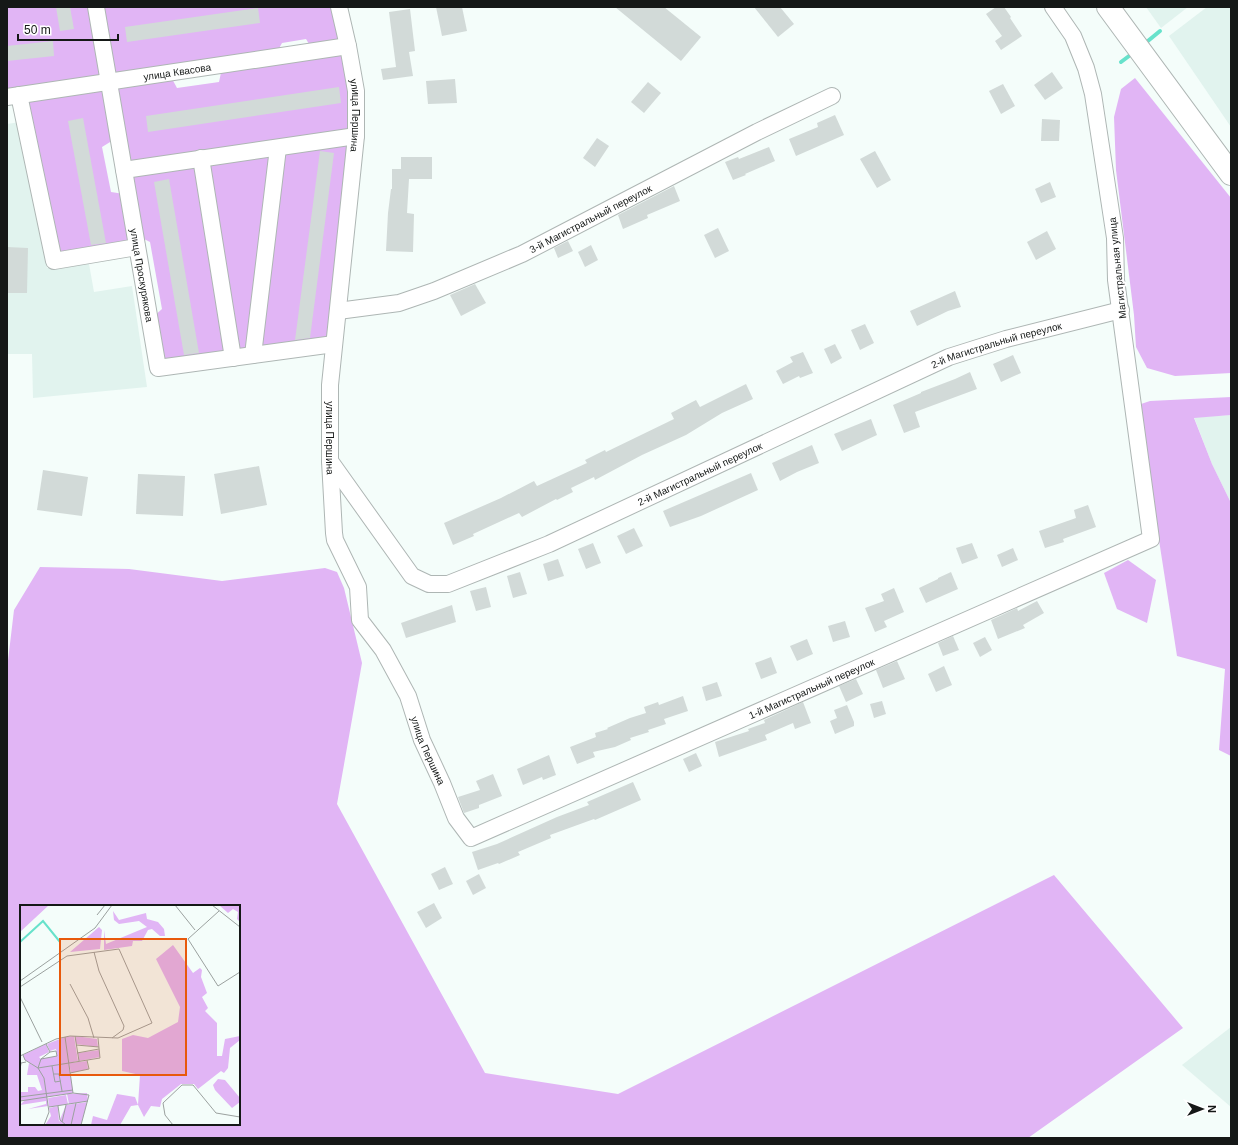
<svg xmlns="http://www.w3.org/2000/svg" width="1238" height="1145" font-family="Helvetica,sans-serif">
	<style>
		.built { fill: #e1f3ee }
		.green { fill: #e1b5f5; fill-rule: evenodd }
		.lines { fill: none; stroke-linecap: round; stroke-linejoin: round }
		.stream { stroke: #67e2cb; stroke-width: 4 }
		.building { fill: #d2dad8 }
		.street-casing { stroke: #aeb6b4; stroke-width: 18 }
		.primary-casing { stroke: #aeb6b4; stroke-width: 24 }
		.street { stroke: #fff; stroke-width: 16 }
		.primary { stroke: #fff; stroke-width: 22 }
		.labels { text-anchor: middle; stroke-width: 4; stroke-linejoin: round; paint-order: stroke }
		.street-label { font-size: 10px; fill: #151817; stroke: #fff }
		.inset-river { fill: none; stroke: #67e2cb; stroke-width: 2 }
		.inset-road { fill: none; stroke: #9ba19f; stroke-width: 1 }
		.view { fill: #e8590c; fill-opacity: 0.15; stroke: #e8590c; stroke-width: 2 }
		.inset-edge { fill: none; stroke: #151817; stroke-width: 2 }
	</style>
	<rect width="100%" height="100%" fill="#f4fdfa"/>
	<g class="built">
		<polygon points="1146,7 1188,7 1161,28"/>
		<polygon points="1207,7 1231,7 1231,127 1169,36"/>
		<polygon points="20,122 47,268 89,264 94,292 132,286 147,387 33,398 32,354 7,354 7,124"/>
		<polygon points="1231,415 1231,503 1212,464 1194,417"/>
		<polygon points="1231,1027 1231,1107 1182,1065"/>
	</g>
	<g class="green">
		<polygon points="7,7 93,7 105,79 7,93"/>
		<polygon points="99,7 335,7 344,44 312,49 306,39 282,43 276,54 111,78"/>
		<polygon points="344,50 352,133 128,166 114,84 170,75 177,88 219,82 222,68"/>
		<polygon points="1135,78 1231,198 1231,373 1175,376 1147,368 1136,347 1134,315 1116,170 1114,117 1121,89"/>
		<polygon points="106,85 115,139 102,147 111,192 124,194 133,244 58,257 24,98"/>
		<polygon points="352,140 330,341 256,351 281,151"/>
		<polygon points="272,153 249,352 237,354 208,163"/>
		<polygon points="199,162 229,355 161,364 153,317 162,309 150,242 140,237 129,172"/>
		<polygon points="1231,397 1231,415 1194,418 1212,464 1231,503 1231,756 1219,750 1225,669 1177,656 1138,405 1150,401"/>
		<polygon points="1128,560 1156,580 1147,623 1117,609 1104,573"/>
		<path d="M40,567L129,569L222,581L325,568L337,572L344,588L362,663L337,804L485,1073L618,1094L1054,875L1183,1028L1028,1138H7V669L14,610ZM21,906H239V1124H21Z"/>
	</g>
	<g class="lines">
		<g class="stream">
			<polyline points="1143,45 1160,31"/>
			<polyline points="1121,62 1133,53"/>
		</g>
	</g>
	<g class="building">
		<polygon points="56,7 70,7 74,29 60,31"/>
		<polygon points="436,7 462,7 467,31 442,36"/>
		<polygon points="615,7 664,7 701,37 681,61"/>
		<polygon points="754,7 780,7 794,24 778,37"/>
		<polygon points="996,7 1004,7 1011,17 1010,18 1022,36 1001,50 995,41 1002,36 986,14"/>
		<polygon points="258,8 260,23 127,42 125,27"/>
		<polygon points="410,9 415,51 409,52 413,76 383,80 381,69 396,67 389,12"/>
		<polygon points="53,41 54,56 7,61 7,46"/>
		<polygon points="1052,72 1063,88 1045,100 1034,85"/>
		<polygon points="455,79 457,103 428,104 426,81"/>
		<polygon points="648,82 661,93 644,113 631,102"/>
		<polygon points="1003,84 1015,106 1001,114 989,91"/>
		<polygon points="339,87 341,103 148,132 146,116"/>
		<polygon points="835,115 844,135 796,156 789,139 818,127 817,123"/>
		<polygon points="83,118 106,243 91,245 68,121"/>
		<polygon points="1042,119 1060,120 1059,141 1041,141"/>
		<polygon points="597,138 609,146 595,167 583,158"/>
		<polygon points="769,147 775,161 745,174 746,175 733,180 725,162 738,157 739,159"/>
		<polygon points="320,151 334,153 310,338 295,340"/>
		<polygon points="875,151 891,180 877,188 860,159"/>
		<polygon points="401,157 432,157 432,179 409,179 407,213 414,214 413,252 386,251 388,213 391,189 392,189 392,169 401,169"/>
		<polygon points="169,179 199,353 184,355 154,182"/>
		<polygon points="1050,182 1056,197 1041,203 1035,189"/>
		<polygon points="674,186 680,201 647,215 648,218 623,229 618,215"/>
		<polygon points="718,228 729,251 715,258 704,235"/>
		<polygon points="1047,231 1056,249 1036,260 1027,242"/>
		<polygon points="568,241 573,251 558,258 554,248"/>
		<polygon points="591,245 598,260 585,267 578,252"/>
		<polygon points="7,247 28,248 27,293 7,293"/>
		<polygon points="475,284 486,303 461,316 450,295"/>
		<polygon points="955,291 961,307 948,311 917,326 910,311"/>
		<polygon points="865,324 874,343 860,350 851,330"/>
		<polygon points="835,344 842,358 831,364 824,349"/>
		<polygon points="803,352 813,373 800,378 799,376 783,384 776,371 793,362 790,357"/>
		<polygon points="1013,355 1021,373 1001,382 993,364"/>
		<polygon points="970,372 977,389 915,412 920,427 904,433 893,405 921,393 921,392 955,379"/>
		<polygon points="746,384 753,399 722,413 686,435 642,455 595,480 594,477 571,488 573,492 557,500 556,499 522,517 519,513 473,534 474,536 453,545 444,523 501,498 534,481 537,486 587,463 585,460 605,450 606,452 674,419 671,413 696,400 700,407"/>
		<polygon points="871,419 877,435 842,451 834,434"/>
		<polygon points="812,445 819,463 797,472 780,481 772,463"/>
		<polygon points="259,466 267,505 221,514 214,474"/>
		<polygon points="43,470 88,477 82,516 37,510"/>
		<polygon points="751,473 758,490 701,516 670,527 663,511"/>
		<polygon points="138,474 185,476 183,516 136,514"/>
		<polygon points="1088,505 1096,527 1063,539 1064,542 1045,548 1039,531 1076,518 1074,510"/>
		<polygon points="634,528 643,546 626,554 617,536"/>
		<polygon points="593,543 601,563 586,569 578,549"/>
		<polygon points="972,543 978,558 962,564 956,548"/>
		<polygon points="1013,548 1018,560 1002,567 997,555"/>
		<polygon points="558,559 564,576 548,581 543,564"/>
		<polygon points="520,572 527,594 513,598 507,576"/>
		<polygon points="951,572 958,589 926,603 919,588 938,579 938,578"/>
		<polygon points="486,587 491,607 476,611 470,591"/>
		<polygon points="894,588 904,612 884,621 887,627 875,632 865,608 884,601 881,594"/>
		<polygon points="1037,601 1044,613 1023,625 1025,628 998,639 991,620 1017,608 1018,611"/>
		<polygon points="452,605 456,622 406,638 401,623"/>
		<polygon points="845,621 850,637 833,642 828,626"/>
		<polygon points="953,636 959,650 943,656 938,643"/>
		<polygon points="985,637 992,650 980,657 973,643"/>
		<polygon points="807,639 813,654 797,661 790,646"/>
		<polygon points="771,657 777,673 761,679 755,663"/>
		<polygon points="897,661 905,679 883,688 876,670"/>
		<polygon points="944,666 952,685 936,692 928,674"/>
		<polygon points="856,679 863,694 846,702 839,686"/>
		<polygon points="717,682 722,696 706,701 702,687"/>
		<polygon points="683,696 688,711 664,719 666,724 648,730 649,732 630,738 631,740 615,747 593,752 595,757 577,764 570,747 596,737 595,733 608,729 607,728 630,718 646,713 644,707 658,702 659,705"/>
		<polygon points="882,701 886,714 874,718 870,704"/>
		<polygon points="803,702 811,723 795,729 793,723 765,735 767,740 719,757 715,742 749,731 748,729 765,723 764,720"/>
		<polygon points="847,705 854,722 854,726 835,734 830,721 837,718 834,710"/>
		<polygon points="696,753 702,766 689,772 683,759"/>
		<polygon points="549,755 556,775 543,780 542,777 523,785 517,769"/>
		<polygon points="493,774 502,796 479,805 479,808 464,813 458,797 480,790 476,781"/>
		<polygon points="633,782 641,800 595,820 594,819 550,835 551,838 518,852 520,855 499,864 498,863 478,870 472,852 497,844 557,817 589,805 587,802"/>
		<polygon points="445,867 453,884 439,890 431,874"/>
		<polygon points="479,874 486,888 473,895 466,881"/>
		<polygon points="434,903 442,918 426,928 417,912"/>
	</g>
	<g class="lines">
		<defs>
			<g id="street">
				<path id="s1" d="M96,7L158,368L334,344"/>
				<path id="s2" d="M339,7L348,46L356,91V136L330,385V461L334,533L335,540L358,587L360,620L383,650L408,696L422,740L442,783L456,818L471,838L1151,539L1116,280L1115,238L1093,94L1086,68L1073,36L1053,7"/>
				<polyline points="19,95 54,261 137,247"/>
				<path id="s3" d="M7,97L348,46"/>
				<polyline points="201,158 233,358"/>
				<polyline points="124,170 356,136"/>
				<path id="s4" d="M338,311L399,303L434,291L522,254L757,132L832,96"/>
				<polyline points="253,355 278,148"/>
				<path id="s5" d="M330,461L412,576L429,584H448L549,544L949,357L1006,339L1121,310"/>
			</g>
			<polyline id="primary" points="1108,7 1231,174"/>
		</defs>
		<use href="#street" class="street-casing"/>
		<use href="#primary" class="primary-casing"/>
		<use href="#street" class="street"/>
		<use href="#primary" class="primary"/>
	</g>
	<g class="labels">
		<g class="street-label">
			<text dy="4" stroke="none"><textPath href="#s3" startOffset="172">улица Квасова</textPath></text>
			<text dy="4" stroke="none"><textPath href="#s2" startOffset="110">улица Першина</textPath></text>
			<text dy="4" stroke="none"><textPath href="#s4" startOffset="271">3-й Магистральный переулок</textPath></text>
			<text transform="translate(1117 268) rotate(-96)" y="4">Магистральная улица</text>
			<text dy="4" stroke="none"><textPath href="#s1" startOffset="272">улица Проскурякова</textPath></text>
			<text dy="4" stroke="none"><textPath href="#s5" startOffset="778">2-й Магистральный переулок</textPath></text>
			<text dy="4" stroke="none"><textPath href="#s2" startOffset="434">улица Першина</textPath></text>
			<text dy="4" stroke="none"><textPath href="#s5" startOffset="454">2-й Магистральный переулок</textPath></text>
			<text dy="4" stroke="none"><textPath href="#s2" startOffset="1240">1-й Магистральный переулок</textPath></text>
			<text dy="4" stroke="none"><textPath href="#s2" startOffset="770">улица Першина</textPath></text>
		</g>
	</g>
	<g transform="translate(20 905)">
		<rect width="220" height="220" fill="#f4fdfa"/>
		<path d="M0,0H29L0,27ZM199,0H220V17L217,14L218,7L213,4L208,8ZM93,6L99,15L126,8L127,14L138,17L144,24L145,31H140L132,24L128,25L122,36H113L112,41L84,45V25L86,39L127,22L119,16L99,19L94,15ZM79,22L82,25L80,44L50,47ZM153,40L173,68L180,63L182,65L181,72L187,88L182,92L188,103L185,106L197,118V151H202L205,134L220,131V135L210,143L208,163L204,168L201,166L178,184L174,179H161L142,194L140,202L131,201L124,212L118,200L120,170L102,166V134L113,130L128,133L158,117L160,102L136,54ZM54,131L58,156L49,158L45,132ZM55,131L77,134L78,142L56,139ZM45,132L53,188L14,194L27,192L28,201L8,204L26,199V196L0,200L5,195L0,196V187H8V182H15L18,186L22,185L17,170H7L9,158L18,163L5,155L3,150L26,139L29,147L19,152L21,154L37,151L36,144L30,146L27,139ZM79,145L80,152L59,156L58,148ZM67,156L68,164L51,168L49,158ZM198,174L205,175L220,193V197L212,203L195,185L193,180ZM67,188L68,196L49,199L47,189ZM97,189L115,192L118,200L111,201L100,220H71L73,211L87,215ZM46,190L48,199L29,202L28,193ZM67,197L61,220H25L31,211L29,203L38,201L39,217L46,200Z" fill="#e1b5f5"/>
		<path class="inset-river" d="M0,37L23,16L40,37"/>
		<path class="inset-road" d="M155,0L175,25M192,0L220,22M199,6L168,34L198,81L220,67M77,10L85,0M74,47L79,66L104,121L103,125L92,133M0,76L75,23L92,0M50,79L68,113L74,133M0,82L47,51L99,44L132,118L98,133L50,131L36,134L0,151M0,92L22,137M55,131L59,156M45,132L53,188L69,190L61,220M26,139L30,147L36,146L37,151L21,154L30,147M56,140L79,142M57,148L79,144M3,150L5,155L18,163L24,173L29,207L24,220M21,154L18,163L80,153L78,133M32,161L35,177L41,176M0,165L1,158L6,157M50,168L69,164L67,155M34,169H39L42,186M0,192L53,185M0,196L53,188M38,201L40,215L46,220M29,202L68,196M42,217L46,200M51,220L56,198M153,220L145,210L143,198L162,180H173L196,208L220,212"/>
		<path class="view" d="M40,34H166V170H40Z"/>
		<rect width="220" height="220" class="inset-edge"/>
	</g>
	<rect width="1238" height="1145" fill="none" stroke="#151817" stroke-width="16"/>
	<g transform="translate(1202 1109) rotate(90)" stroke="#ffffff" stroke-width="3" paint-order="stroke">
	<path d="M0-3L7 15L0 10L-7 15Z" fill="#151817"/>
	<text y="-6" font-size="11" font-weight="bold" text-anchor="middle" fill="#151817">N</text>
	</g>
	<path d="M18 34v6h100v-6" fill="none" stroke="#151817" stroke-width="2"/>
	<text x="24" y="34" font-size="12" fill="#151817" stroke="#ffffff" stroke-width="3" paint-order="stroke">50 m</text>
</svg>
